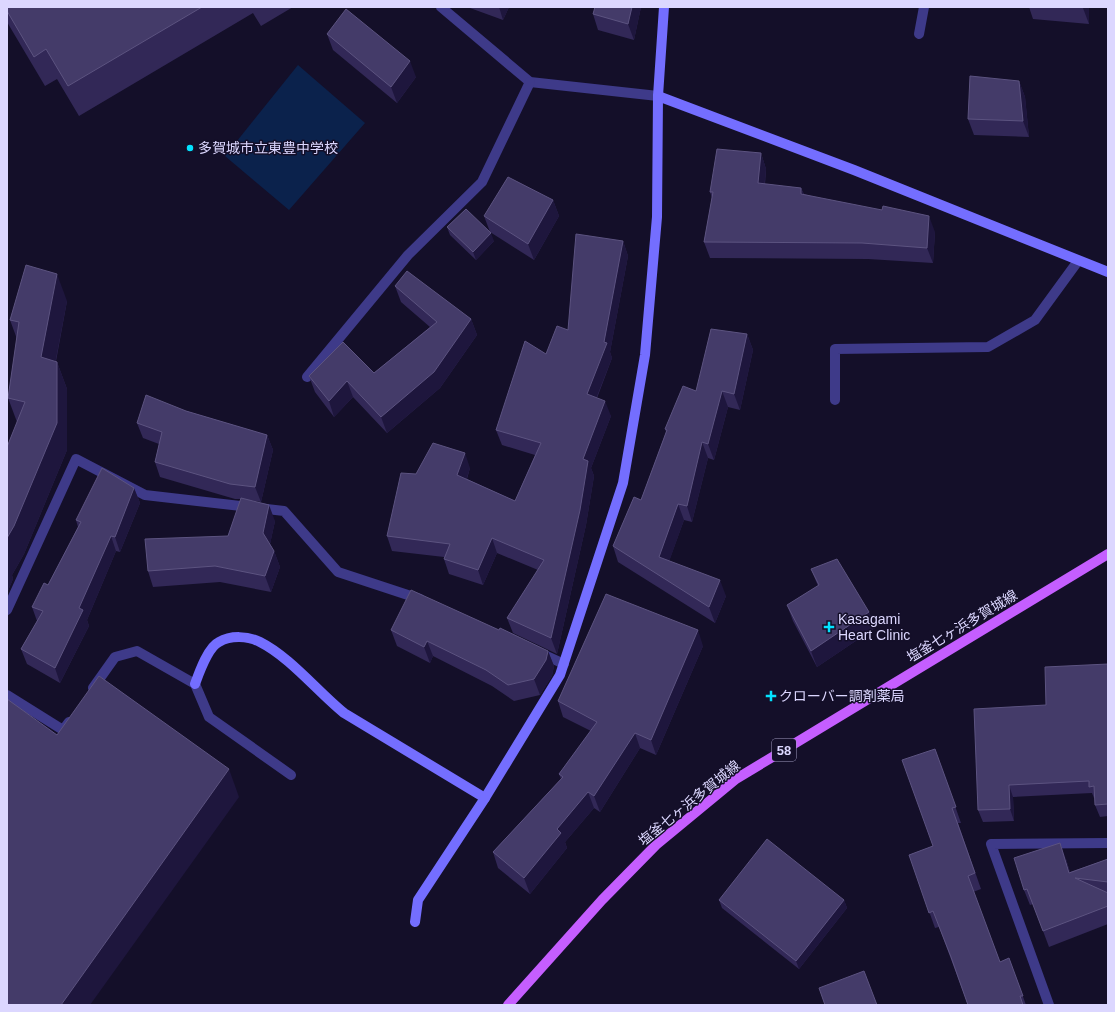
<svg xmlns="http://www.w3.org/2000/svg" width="1115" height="1012" font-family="Helvetica,'Noto Sans JP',sans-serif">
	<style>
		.water { fill: #0b224c }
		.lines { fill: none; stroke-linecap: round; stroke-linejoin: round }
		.lane { stroke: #3e3a89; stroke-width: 10 }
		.street { stroke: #3e3a89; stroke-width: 10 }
		.secondary { stroke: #746eff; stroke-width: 10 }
		.primary { stroke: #c55eff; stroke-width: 10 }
		.wall { fill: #322857 }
		.shaded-wall { fill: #1e163d }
		.building { fill: #443b69; stroke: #5c5380 }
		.poi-dot { fill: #03e2ff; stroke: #140f29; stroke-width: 1.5 }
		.labels { text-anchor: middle; stroke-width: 3; stroke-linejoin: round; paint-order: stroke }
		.shield { fill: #140f29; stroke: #a09bbf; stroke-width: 1 }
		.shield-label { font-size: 13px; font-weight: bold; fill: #dcd7ff }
		.poi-label { font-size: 14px; fill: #dcd7ff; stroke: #140f29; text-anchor: start }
		.street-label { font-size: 14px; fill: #dcd7ff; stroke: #140f29 }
	</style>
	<rect width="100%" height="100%" fill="#140f29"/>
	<polygon class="water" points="298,65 365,123 289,210 225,156"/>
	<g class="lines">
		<g class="lane">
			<polyline points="93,688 115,657 137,651 195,684 209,717 291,775"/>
			<polyline points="7,695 63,730 69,722"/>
		</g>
		<g class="street">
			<polyline points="441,7 530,82 658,96"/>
			<polyline points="919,34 924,7"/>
			<polyline points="307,377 408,255 482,182 530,82"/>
			<polyline points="835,400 835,349 988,347 1035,320 1078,261"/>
			<polyline points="7,610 76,459 145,495 284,511 338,572 420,599"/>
			<polyline points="538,652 564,664"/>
			<polyline points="1049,1005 991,844 1108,843"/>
		</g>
		<g class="secondary">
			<polyline points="658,96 854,170 1108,272"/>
			<path d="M195,684C199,673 208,647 219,642C231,635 248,636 260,642C290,657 318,692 344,713L485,798"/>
			<polyline points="415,922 418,900 485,798 560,675 623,483 645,355 657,217 658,96 664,7"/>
		</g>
		<polyline class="primary" points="508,1005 602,900 656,845 736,779 1108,554"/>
	</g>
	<g class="wall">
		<polygon points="7,7 293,7 261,26 253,13 79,116 57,79 45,86 7,22"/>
		<polygon points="470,7 509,7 503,20 470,8"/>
		<polygon points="641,7 634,40 598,30 593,14"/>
		<polygon points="1029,7 1089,7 1089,24 1033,19"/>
		<polygon points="327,34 416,77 397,103 333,50"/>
		<polygon points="1019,81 1025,97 1029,137 974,135 968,119"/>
		<polygon points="761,153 766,169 765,184 801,188 804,194 935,232 933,263 868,259 710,258 704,242 712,198 710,192"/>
		<polygon points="553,200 559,216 534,260 490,232 484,216"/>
		<polygon points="447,227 494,241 476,260 450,235"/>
		<polygon points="623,241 628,256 610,352 612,358 597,398 611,416 591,468 594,476 586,525 557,654 513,633 507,618 538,570 497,553 483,585 449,574 444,559 444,557 392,551 387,536 416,474 470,468 467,479 515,501 535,455 502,445 496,430 546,354 568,330"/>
		<polygon points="395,286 471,319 477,335 440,388 387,433 353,397 334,417 315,392 309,376 374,373 430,327 401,302"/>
		<polygon points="67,301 56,361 57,362 67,389 67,450 24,554 12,575 13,579 7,593 17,422 8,398 17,339 10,320"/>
		<polygon points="747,334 753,350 740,410 728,407 714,460 708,458 692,522 684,520 669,561 726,596 715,623 618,562 613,546 641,500 666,432 665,429 696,391"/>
		<polygon points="186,411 267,435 273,450 261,502 249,500 275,521 270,544 274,551 280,567 271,592 220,582 153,587 148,571 228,536 241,499 235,499 160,477 155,462 159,444 143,438 137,423"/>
		<polygon points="134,488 140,503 120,552 116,551 87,620 89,626 60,683 27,664 21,649 37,621 32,607 48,585 78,527 76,520"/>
		<polygon points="811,569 869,612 875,628 817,667 793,621 787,605 818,586"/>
		<polygon points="391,630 499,630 548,651 554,666 552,676 540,695 514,701 492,686 433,656 430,663 397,646"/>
		<polygon points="703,646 656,755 640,748 600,812 594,808 565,842 567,848 530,894 498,868 493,852 561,779 559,774 591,731 563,717 558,701"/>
		<polygon points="1108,664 1108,816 1100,817 1095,805 1095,798 1094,798 1092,793 1013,797 1014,821 983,822 978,810"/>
		<polygon points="935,749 961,823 958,823 981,889 973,892 1000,962 1009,958 1026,1005 968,1005 939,927 935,928 909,855 933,846"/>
		<polygon points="1066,859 1070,872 1108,859 1108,924 1049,947 1033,904 1030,905 1024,890"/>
		<polygon points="719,900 844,900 847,908 799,969 722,908"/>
	</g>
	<g class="shaded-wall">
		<polygon points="499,7 509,7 503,20"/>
		<polygon points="632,7 641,7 634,40 628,24"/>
		<polygon points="1083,7 1089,7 1089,24 1083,8"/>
		<polygon points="410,61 416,77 397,103 391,87"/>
		<polygon points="1019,81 1025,97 1029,137 1023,121"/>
		<polygon points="761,153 766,169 763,199 758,183"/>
		<polygon points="801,188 807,204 801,194"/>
		<polygon points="553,200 559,216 534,260 528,244"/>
		<polygon points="929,216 935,232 933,263 927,248"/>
		<polygon points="491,233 494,241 476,260 473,252"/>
		<polygon points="623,241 628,256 610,352 612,358 592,409 587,394 604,342"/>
		<polygon points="57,274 67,301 51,385 41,357"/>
		<polygon points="471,319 477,335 440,388 387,433 381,417"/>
		<polygon points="747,334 753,350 740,410 734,394"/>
		<polygon points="57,362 67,389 67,450 24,554 12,575 13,579 7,593 7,538"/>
		<polygon points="347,381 353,397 334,417 329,401"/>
		<polygon points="722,391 728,407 714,460 708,444"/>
		<polygon points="605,401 611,416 591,468 594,476 586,525 557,654 551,638 583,459"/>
		<polygon points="267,435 273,450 261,502 255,487"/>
		<polygon points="702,442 708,458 692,522 687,506"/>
		<polygon points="465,453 470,468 463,490 457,475"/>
		<polygon points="134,488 140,503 120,552 115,537"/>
		<polygon points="678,504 684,520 665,573 659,557"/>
		<polygon points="269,505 275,521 269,549 263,533"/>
		<polygon points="111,536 116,551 87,620 89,626 60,683 55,668 79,608"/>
		<polygon points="492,538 497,553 483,585 478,570"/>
		<polygon points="274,551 280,567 271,592 265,576"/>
		<polygon points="720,580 726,596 715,623 709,607"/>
		<polygon points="869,612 875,628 817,667 811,651"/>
		<polygon points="698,630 703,646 656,755 651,740"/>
		<polygon points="427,641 433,656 430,663 424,647"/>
		<polygon points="548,651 554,666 552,676 540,695 534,679"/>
		<polygon points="635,733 640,748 600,812 594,796"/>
		<polygon points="229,769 239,797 90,1005 61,1005"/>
		<polygon points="1009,785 1013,797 1014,821 1010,809"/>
		<polygon points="588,792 594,808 565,842 567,848 530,894 524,878 557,829"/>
		<polygon points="1060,843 1066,859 1075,889 1069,873"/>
		<polygon points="844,900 847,908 799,969 796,961"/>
	</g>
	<g class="building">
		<polygon points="7,7 202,7 68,86 46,49 34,57 7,11"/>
		<polygon points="595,7 632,7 628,24 593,14"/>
		<polygon points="346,9 410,61 391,87 327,34"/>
		<polygon points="970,76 1019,81 1023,121 968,119"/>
		<polygon points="717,149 761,153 758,183 801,188 801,194 882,210 883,206 929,216 927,248 862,243 704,242 713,192 710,192"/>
		<polygon points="508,177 553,200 528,244 484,216"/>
		<polygon points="466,209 491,233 473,252 447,227"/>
		<polygon points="576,234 623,241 604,342 607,343 587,394 605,401 583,459 588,461 580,510 551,638 507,618 544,560 492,538 478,570 444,559 450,544 387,536 401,473 416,474 433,443 465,453 457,475 515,501 541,443 496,430 525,341 546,354 557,326 568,330"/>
		<polygon points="26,265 57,274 41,357 57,362 57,423 14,526 7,538 7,447 25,402 8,398 19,322 10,320"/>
		<polygon points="407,271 471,319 434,372 381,417 347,381 329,401 309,376 343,342 374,373 437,322 395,286"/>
		<polygon points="711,329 747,334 734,394 722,391 708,444 702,442 687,506 678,504 659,557 720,580 709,607 613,546 634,497 641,500 667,430 665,429 683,386 696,391"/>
		<polygon points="146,395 186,411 267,435 255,487 230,484 155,462 162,432 137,423"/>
		<polygon points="102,468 134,488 115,537 111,536 79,608 83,610 55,668 21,649 43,611 32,607 44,583 48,585 81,522 76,520"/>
		<polygon points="241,498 269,505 263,533 274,551 265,576 215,566 148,571 145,539 228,536"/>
		<polygon points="837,559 869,612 811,651 787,605 819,585 811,569"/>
		<polygon points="411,590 499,630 500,628 548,651 546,660 534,679 508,685 486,670 427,641 424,647 391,630"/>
		<polygon points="606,594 698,630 651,740 635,733 594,796 588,792 557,829 561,833 524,878 493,852 563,777 559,774 597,722 558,701"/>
		<polygon points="1108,664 1108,804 1095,805 1094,786 1089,787 1089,781 1009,785 1010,809 978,810 974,709 1046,705 1045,667"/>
		<polygon points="99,676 229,769 61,1005 7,1005 7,699 57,735"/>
		<polygon points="935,749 956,807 952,808 975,873 968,876 1000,962 1009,958 1023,996 1020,996 1023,1005 968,1005 951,957 933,911 929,913 909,855 933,846 902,760"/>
		<polygon points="767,839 844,900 796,961 719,900"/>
		<polygon points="1060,843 1069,873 1108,859 1108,882 1075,878 1108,893 1108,906 1043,931 1027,889 1024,890 1014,858"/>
		<polygon points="864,971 877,1005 825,1005 819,988"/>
	</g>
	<g class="poi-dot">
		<circle cx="190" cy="148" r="4"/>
		<path d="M827 621h4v4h4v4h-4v4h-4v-4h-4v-4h4z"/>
		<path d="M769 690h4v4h4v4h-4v4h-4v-4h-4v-4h4z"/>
	</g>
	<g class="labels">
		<rect class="shield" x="772" y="739" width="24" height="22" rx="3"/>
		<g class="shield-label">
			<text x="784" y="755">58</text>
		</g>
		<g class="poi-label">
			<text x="198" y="153">多賀城市立東豊中学校</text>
			<text x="838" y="624">Kasagami<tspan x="838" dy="16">Heart Clinic</tspan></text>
			<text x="779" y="701">クローバー調剤薬局</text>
		</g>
		<g class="street-label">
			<text transform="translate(962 626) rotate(-31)" y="5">塩釜七ヶ浜多賀城線</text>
			<text transform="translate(689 803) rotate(-39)" y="5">塩釜七ヶ浜多賀城線</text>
		</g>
	</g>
	<rect width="1115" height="1012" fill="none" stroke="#dcd7ff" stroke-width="16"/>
</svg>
